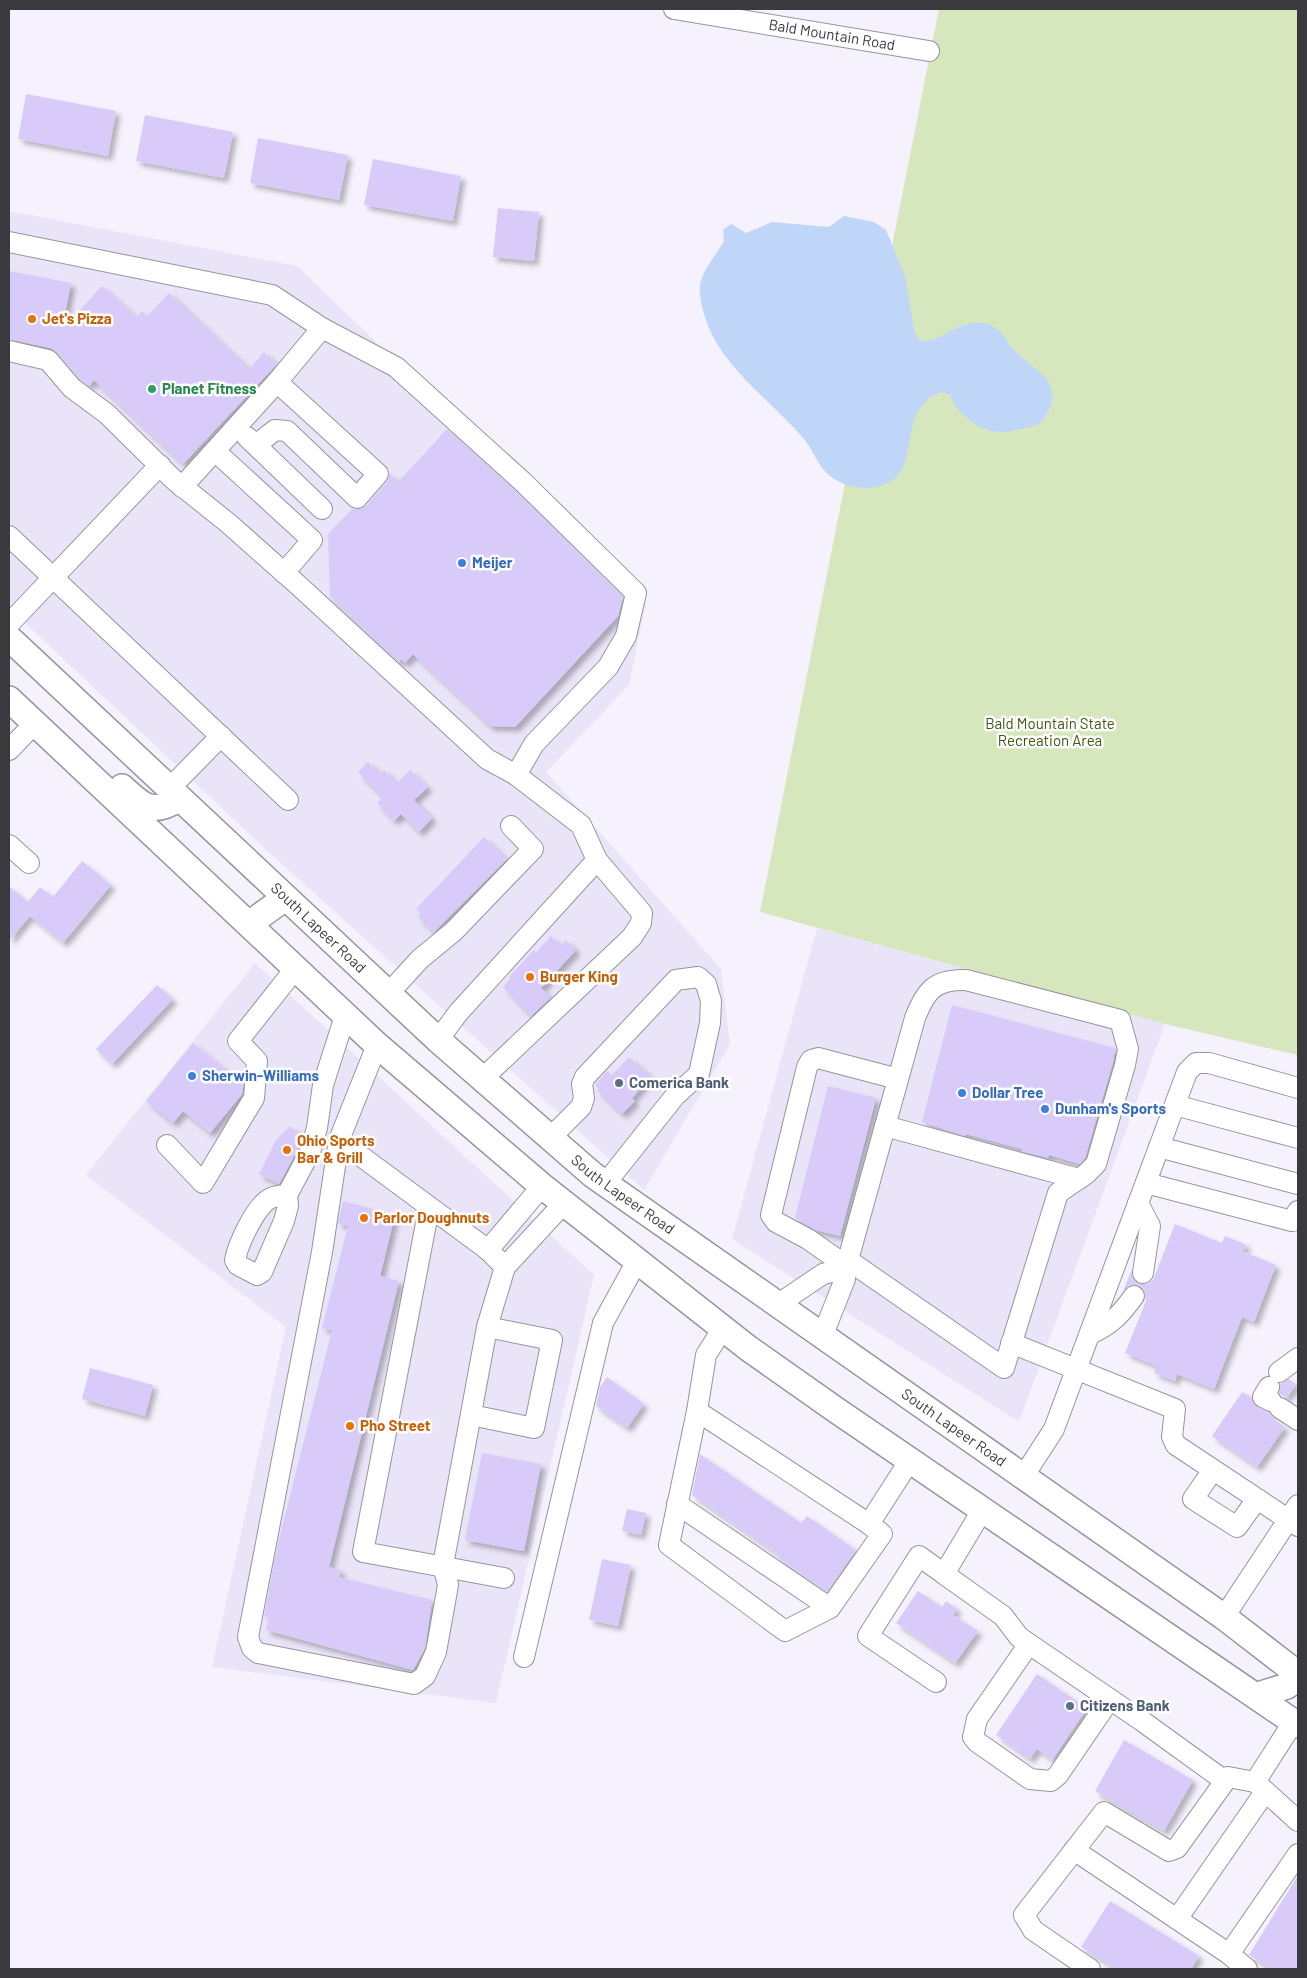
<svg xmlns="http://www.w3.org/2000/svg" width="1307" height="1978" font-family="Barlow,sans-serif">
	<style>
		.built { fill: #e9e4f7 }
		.green { fill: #d6e6bd }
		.water { fill: #c0d6f8 }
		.building { fill: #d8cbfa; filter: url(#shadow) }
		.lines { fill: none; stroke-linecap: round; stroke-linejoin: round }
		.minor-casing { stroke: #97949f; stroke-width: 22 }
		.major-casing { stroke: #97949f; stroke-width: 28 }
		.minor { stroke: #fff; stroke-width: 20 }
		.major { stroke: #fff; stroke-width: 25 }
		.food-dot { fill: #e8710a; stroke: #fff; stroke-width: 2 }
		.leisure-dot { fill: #2e9e5b; stroke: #fff; stroke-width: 2 }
		.shop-dot { fill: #3f7fe0; stroke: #fff; stroke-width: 2 }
		.service-dot { fill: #5c6f8a; stroke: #fff; stroke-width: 2 }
		.labels { text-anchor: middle; stroke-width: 5; stroke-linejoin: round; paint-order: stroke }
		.street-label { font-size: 15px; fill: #3a393e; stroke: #fff }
		.food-label { font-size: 15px; font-weight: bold; fill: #c56008; stroke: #fff; text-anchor: start }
		.leisure-label { font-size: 15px; font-weight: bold; fill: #27864d; stroke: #fff; text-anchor: start }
		.shop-label { font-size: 15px; font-weight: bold; fill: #366cbe; stroke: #fff; text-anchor: start }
		.park-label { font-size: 15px; fill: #425611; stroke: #fff }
		.service-label { font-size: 15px; font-weight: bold; fill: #4e5e75; stroke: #fff; text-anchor: start }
	</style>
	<defs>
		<filter id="shadow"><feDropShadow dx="4.5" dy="4.5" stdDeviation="2.5" flood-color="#0004"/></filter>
	</defs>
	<rect width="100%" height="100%" fill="#f5f2fe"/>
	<g class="built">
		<polygon points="9,211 297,266 646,602 629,685 546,772 721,969 730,1044 644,1190 273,856 9,608"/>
		<polygon points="817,928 1165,1024 1019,1422 732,1239"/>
		<polygon points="255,963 594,1275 496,1703 212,1667 286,1327 86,1175"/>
	</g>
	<polygon class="green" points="939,9 1298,9 1298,1055 1165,1024 760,912"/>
	<path class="water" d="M844,216L874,222L886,230L905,276L914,330L920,341C942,342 959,320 981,323C1000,325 1004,339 1015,351C1040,376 1070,384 1040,424C1028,427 1014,432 1001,432C980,433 957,413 950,395L942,392C891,409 928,476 877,487C862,490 843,486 830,476C819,468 813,450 804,439C765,393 708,360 700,295C697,275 715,257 724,241L723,230L731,224L746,233L772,222L829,227Z"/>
	<g class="building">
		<polygon points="26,94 116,111 108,156 18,139"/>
		<polygon points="145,115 233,132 224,178 136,161"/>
		<polygon points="258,138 348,155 339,200 250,183"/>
		<polygon points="373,159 461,176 453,221 364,205"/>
		<polygon points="498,208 539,212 534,261 493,257"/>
		<polygon points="9,271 71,283 62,329 102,286 136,317 142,311 147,316 169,293 249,369 264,352 277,364 183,464 94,380 89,386 84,382 57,352 51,348 9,339"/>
		<polygon points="447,429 515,491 623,597 618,616 515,727 490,726 413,654 405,663 401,659 399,662 330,596 328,534 352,509 360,509 366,506 387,482 390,473 398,482"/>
		<polygon points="368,762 380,774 384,770 397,783 410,770 428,787 414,800 432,818 419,832 401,814 394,821 377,803 383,797 358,772"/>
		<polygon points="484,837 507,859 434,932 418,917 421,914 416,909"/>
		<polygon points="82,861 111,885 63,943 30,916 9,941 9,886 28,902 40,887 53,897"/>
		<polygon points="551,936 561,946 566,940 576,950 541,988 551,997 531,1016 503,987 511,978 509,977 534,950 536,953"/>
		<polygon points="157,985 173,999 112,1064 96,1049"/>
		<polygon points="952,1005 1115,1048 1113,1062 1085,1158 1080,1164 1049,1155 1048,1158 1022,1151 1022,1149 966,1134 965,1136 922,1122"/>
		<polygon points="193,1043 243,1085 242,1094 210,1133 183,1111 173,1123 146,1101"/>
		<polygon points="629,1057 651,1077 632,1098 635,1101 622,1114 598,1091 599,1089 595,1085 607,1071 612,1075"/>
		<polygon points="828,1086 876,1098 840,1236 816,1230 795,1218"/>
		<polygon points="290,1126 299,1134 301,1131 303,1133 299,1147 279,1184 259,1174 276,1140"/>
		<polygon points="343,1201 395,1215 380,1276 399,1281 329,1567 341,1570 339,1577 432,1600 425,1648 413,1670 266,1630 269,1618 264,1616 277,1547 332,1330 322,1328 348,1226 338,1223"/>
		<polygon points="1175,1224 1222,1243 1225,1236 1247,1245 1242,1251 1276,1265 1254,1322 1242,1317 1214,1389 1177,1374 1175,1381 1154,1373 1157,1366 1125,1353 1146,1301 1145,1292 1141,1286 1130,1285 1123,1291 1132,1269 1132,1277 1136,1283 1147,1284 1153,1280"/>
		<polygon points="90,1368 153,1385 145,1416 82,1399"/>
		<polygon points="607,1377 644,1404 627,1428 596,1406 600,1387"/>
		<polygon points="1289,1379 1296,1384 1287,1398 1279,1393 1280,1384"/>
		<polygon points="1242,1392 1251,1397 1257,1407 1269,1412 1273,1419 1285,1427 1257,1467 1212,1436"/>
		<polygon points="482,1453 541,1464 524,1551 465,1540"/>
		<polygon points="700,1454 801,1523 807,1516 856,1550 827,1592 778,1558 779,1555 692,1495"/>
		<polygon points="627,1509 646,1513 641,1535 622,1531"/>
		<polygon points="602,1559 631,1565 618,1626 589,1620"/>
		<polygon points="918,1591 942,1607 946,1601 957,1609 953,1615 978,1631 955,1663 896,1623"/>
		<polygon points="1037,1674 1087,1708 1052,1760 1037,1749 1030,1759 996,1735"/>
		<polygon points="1124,1740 1193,1780 1164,1831 1095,1791"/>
		<polygon points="1298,1875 1298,1969 1272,1969 1249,1955"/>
		<polygon points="1110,1901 1199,1956 1191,1969 1117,1969 1081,1947"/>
	</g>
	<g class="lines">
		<defs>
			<g id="minor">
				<path id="s1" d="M674,9L929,51"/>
				<polyline points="9,242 272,295 322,328 396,367 523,482 636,593 626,636 608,667 534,744 516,775 487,759 298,585 228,523 173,479 107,414 72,388 48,360 9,351"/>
				<polyline points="247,437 322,509"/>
				<polyline points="256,445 275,430 287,431 357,498 378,474 277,382"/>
				<polyline points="215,451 312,540 284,573"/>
				<polyline points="182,487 277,382 322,328"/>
				<polyline points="9,536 288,800"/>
				<polyline points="9,624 160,465"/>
				<polyline points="9,750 35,723"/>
				<polyline points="168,790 221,736"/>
				<polyline points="9,845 29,863"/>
				<polyline points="388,994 420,959 454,931 533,849 511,826"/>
				<polyline points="438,1040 458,1013 597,860"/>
				<polyline points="482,1079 632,937 641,923 642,913 597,860 581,825 516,775"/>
				<polyline points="1175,1105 1298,1138"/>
				<polyline points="885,1126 1079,1179"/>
				<polyline points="550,1138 581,1107 584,1098 582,1084 585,1077 676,980 698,977 706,984 711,1001 710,1023 699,1074 675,1096 605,1184"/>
				<polyline points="339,1140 488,1250 505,1267 487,1327 443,1565 448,1585 436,1652 425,1676 414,1684 258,1653 252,1648 248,1637 322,1252 339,1140 377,1045"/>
				<polyline points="167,1145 203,1183 254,1098 257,1061 238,1041 295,969"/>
				<polyline points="1159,1147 1298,1184"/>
				<polyline points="1146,1183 1292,1221 1298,1211"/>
				<path d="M287,1195C282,1195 276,1196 271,1198C256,1205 238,1244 235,1260L238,1265L257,1275L262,1272L284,1221L288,1206L287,1195L310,1152L317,1128L323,1085L345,1016"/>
				<polyline points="1138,1203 1150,1226 1143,1273"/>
				<polyline points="429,1208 363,1552 504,1578"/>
				<polyline points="488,1250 542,1186"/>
				<polyline points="845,1265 808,1239 776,1222 771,1215 807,1067 811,1060 818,1058 898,1079"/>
				<polyline points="505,1267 564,1203"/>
				<path d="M777,1305L823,1274L842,1269L848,1260L915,1018C926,990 935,979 966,980L1120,1020L1128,1049L1125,1065L1096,1164L1086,1174L1058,1193L1004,1368L848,1260"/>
				<polyline points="723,1328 706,1355 697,1411 869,1524 910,1460"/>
				<path d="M1090,1334C1111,1325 1121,1314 1134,1296"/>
				<polyline points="822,1337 845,1279 842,1269"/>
				<polyline points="1011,1343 1175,1409 1172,1437 1176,1445 1298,1526"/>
				<polyline points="1279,1372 1298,1358"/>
				<polyline points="1269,1387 1263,1397 1271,1401"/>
				<polyline points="1280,1408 1298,1420"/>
				<polyline points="697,1411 669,1545 785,1631 830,1608 882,1534 869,1524"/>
				<polyline points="471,1415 534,1428 552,1340 487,1327"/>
				<polyline points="1213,1470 1193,1499 1237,1527 1257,1499"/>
				<polyline points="1023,1477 1054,1429 1187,1072 1196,1063 1209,1063 1298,1088"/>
				<polyline points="677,1504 830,1608"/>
				<polyline points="983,1509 944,1574 1003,1616 1019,1637 1142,1721 1225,1781"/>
				<polyline points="1224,1617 1298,1505"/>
				<polyline points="1029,1644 977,1719 973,1737 977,1742 1030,1779 1051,1781 1058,1775 1110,1699"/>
				<polyline points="524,1657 603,1323 637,1261"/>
				<polyline points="936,1682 868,1636 919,1556 944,1574"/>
				<polyline points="1255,1782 1294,1721"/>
				<polyline points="1074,1850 1229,1954"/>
				<polyline points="1177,1919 1265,1792"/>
				<polyline points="1090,1969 1033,1930 1024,1915 1104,1812 1169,1851 1177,1848 1228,1777 1255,1782 1298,1821"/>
				<polyline points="1247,1969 1229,1954 1298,1854"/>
			</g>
			<g id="major">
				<path id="s2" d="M9,638L438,1040L593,1175L1224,1617L1298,1674"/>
				<polyline points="9,699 377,1045 542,1186 748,1348 836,1410 1298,1725"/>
				<path d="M122,787C142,806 153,816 178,799"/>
				<polyline points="249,924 285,898"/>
				<polyline points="1258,1695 1287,1686 1298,1678"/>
			</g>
		</defs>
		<use href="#minor" class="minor-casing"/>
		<use href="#major" class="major-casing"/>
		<use href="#minor" class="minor"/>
		<use href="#major" class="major"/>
	</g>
	<g class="food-dot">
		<circle cx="32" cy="319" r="5"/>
		<circle cx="530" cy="977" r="5"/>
		<circle cx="287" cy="1150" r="5"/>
		<circle cx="364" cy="1218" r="5"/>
		<circle cx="350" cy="1426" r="5"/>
	</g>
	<circle class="leisure-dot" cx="152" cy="389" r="5"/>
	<g class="shop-dot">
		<circle cx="462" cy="563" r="5"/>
		<circle cx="192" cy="1076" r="5"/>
		<circle cx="962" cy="1093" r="5"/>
		<circle cx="1045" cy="1109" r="5"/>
	</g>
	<g class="service-dot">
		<circle cx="619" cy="1083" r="5"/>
		<circle cx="1070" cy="1706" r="5"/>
	</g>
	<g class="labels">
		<g class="street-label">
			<text dy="5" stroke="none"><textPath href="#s1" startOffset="160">Bald Mountain Road</textPath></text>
			<text dy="5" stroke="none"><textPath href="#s2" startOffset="424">South Lapeer Road</textPath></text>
			<text dy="5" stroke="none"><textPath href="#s2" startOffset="829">South Lapeer Road</textPath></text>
			<text dy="5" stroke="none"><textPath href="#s2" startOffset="1234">South Lapeer Road</textPath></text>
		</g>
		<g class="food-label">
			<text x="42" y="324">Jet's Pizza</text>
			<text x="540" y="982">Burger King</text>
			<text x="297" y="1146">Ohio Sports<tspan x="297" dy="17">Bar &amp; Grill</tspan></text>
			<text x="374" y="1223">Parlor Doughnuts</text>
			<text x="360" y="1431">Pho Street</text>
		</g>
		<g class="leisure-label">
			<text x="162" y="394">Planet Fitness</text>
		</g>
		<g class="shop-label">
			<text x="472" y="568">Meijer</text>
			<text x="202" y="1081">Sherwin-Williams</text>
			<text x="972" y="1098">Dollar Tree</text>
			<text x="1055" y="1114">Dunham's Sports</text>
		</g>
		<g class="park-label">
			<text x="1050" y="729">Bald Mountain State<tspan x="1050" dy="17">Recreation Area</tspan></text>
		</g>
		<g class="service-label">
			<text x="629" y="1088">Comerica Bank</text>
			<text x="1080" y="1711">Citizens Bank</text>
		</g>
	</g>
	<rect width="1307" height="1978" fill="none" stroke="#3a393e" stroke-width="20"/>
</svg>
